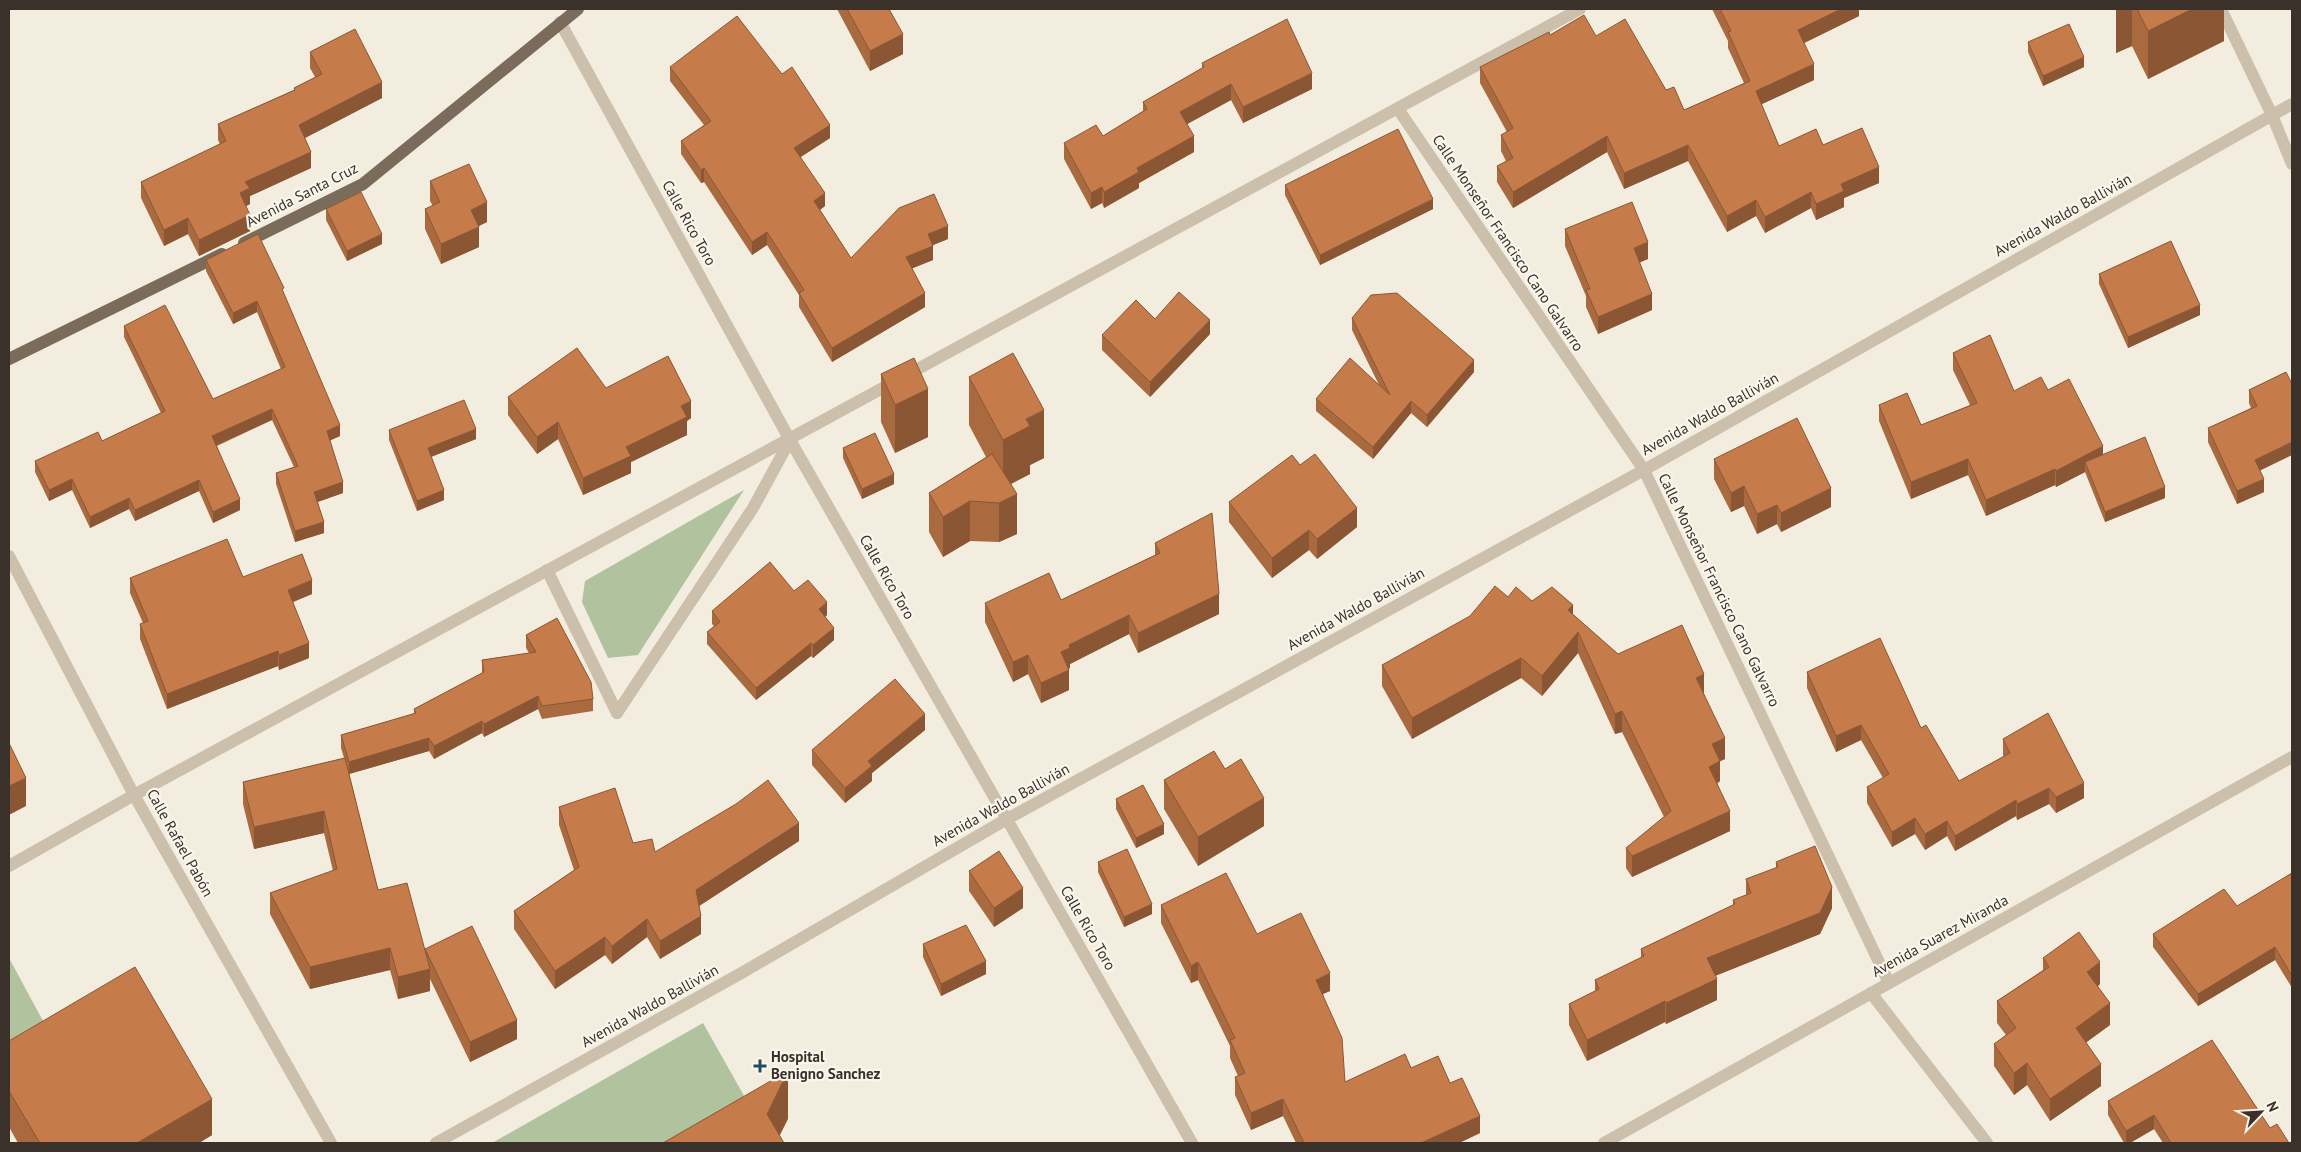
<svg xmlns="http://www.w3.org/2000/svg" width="2301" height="1152" font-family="'PT Sans',sans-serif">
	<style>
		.green { fill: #b1c29f }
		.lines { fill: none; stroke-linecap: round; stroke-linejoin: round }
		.street { stroke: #ccbfab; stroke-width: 12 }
		.primary { stroke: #7b6b5b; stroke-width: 12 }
		.wall { fill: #aa6a40 }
		.shaded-wall { fill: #8b5634 }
		.building { fill: #c67b4b; stroke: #8b5634 }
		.poi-dot { fill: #1f4e5b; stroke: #faf6ec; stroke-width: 2 }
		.labels { text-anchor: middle; stroke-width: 4.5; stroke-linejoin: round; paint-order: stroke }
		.street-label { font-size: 15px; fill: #39312a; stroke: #faf6ec }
		.poi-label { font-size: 15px; font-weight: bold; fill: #39312a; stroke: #faf6ec; text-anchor: start }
	</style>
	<rect width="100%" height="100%" fill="#f3eddf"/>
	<g class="green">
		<polygon points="744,490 638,655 608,658 582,602 585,581"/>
		<polygon points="9,958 49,1032 9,1053"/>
		<polygon points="703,1023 765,1133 747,1143 492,1143"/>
	</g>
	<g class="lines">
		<g class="street">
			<polyline points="2221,9 2272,115 2292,164"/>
			<polyline points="560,22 790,440 1192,1143"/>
			<polyline points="1398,109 1644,470 1889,983"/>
			<polyline points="9,556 134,795 331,1143"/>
			<polyline points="547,570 617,713"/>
			<polyline points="617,713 753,508 790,440"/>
			<polyline points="9,866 134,795 1580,9"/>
			<polyline points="1871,993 1987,1143"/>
			<polyline points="436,1143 738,975 1007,819 1644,470 2292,104"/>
			<polyline points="1604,1143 2292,757"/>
		</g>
		<g class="primary">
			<polyline points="244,243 363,184 578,9"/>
			<polyline points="9,359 222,254"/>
		</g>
	</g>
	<g class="wall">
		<polygon points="837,9 889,9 903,54 870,71"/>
		<polygon points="1712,9 1859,9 1859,16 1804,43 1814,80 1761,104 1779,146 1823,145 1879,183 1844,198 1844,207 1816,220 1811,208 1765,233 1756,216 1727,232 1688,161 1624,189 1607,152 1513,208 1497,182 1497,166 1506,161 1501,151 1501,135 1507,132 1480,83 1480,67 1550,35 1596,36 1666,90 1684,110 1744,83 1728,48 1728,41"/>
		<polygon points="2116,9 2224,9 2224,41 2148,79 2132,46 2116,53"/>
		<polygon points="2028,42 2084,67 2043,86 2028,52"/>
		<polygon points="310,52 382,98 305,138 311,168 250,196 250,204 246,206 250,231 199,256 188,234 164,246 141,198 141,182 220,144 218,140 218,124 294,90 294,88 315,77 310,68"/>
		<polygon points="1202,63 1312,89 1243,123 1231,100 1187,124 1194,152 1139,183 1139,188 1104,208 1102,203 1091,209 1064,159 1064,143 1103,136 1143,111 1143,102 1202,68"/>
		<polygon points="670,67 830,138 801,157 825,206 820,210 851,258 948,239 933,245 933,260 912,268 925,307 832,362 799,307 799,295 767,245 752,255 704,182 701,183 681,154 681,141 704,125 670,81"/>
		<polygon points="430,181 487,222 478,226 479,247 441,264 425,229 425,209 433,206 430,201"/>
		<polygon points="1285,185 1433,209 1320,265 1285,195"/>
		<polygon points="326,209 382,244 347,261 326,220"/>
		<polygon points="1565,229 1648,259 1639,262 1652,310 1598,334 1586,307 1586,296 1565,246"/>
		<polygon points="206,260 284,294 340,436 330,440 343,493 318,502 324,533 295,542 276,484 276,473 294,467 272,420 217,446 240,510 213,523 199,491 135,521 129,509 90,528 72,490 49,501 35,472 35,461 102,441 161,413 124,337 124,326 213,399 281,369 257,312 233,324 206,271"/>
		<polygon points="2099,274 2200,315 2128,348 2099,284"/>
		<polygon points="1352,318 1474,372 1427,427 1411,413 1373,459 1316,411 1316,399 1379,385 1352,330"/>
		<polygon points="1155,319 1210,334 1150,397 1102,350 1102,335"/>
		<polygon points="1953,353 2014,391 2048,390 2103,454 2165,498 2105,522 2085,472 2056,487 2055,485 1986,516 1968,475 1911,499 1879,421 1879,405 1921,425 1970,405 1953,370"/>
		<polygon points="2286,372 2260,471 2264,492 2237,504 2208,442 2208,428 2251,408 2249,403 2249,390"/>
		<polygon points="881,374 928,437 895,453 881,422"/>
		<polygon points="969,377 1044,458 1030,465 1030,474 1011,484 1017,534 999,542 970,541 943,557 929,532 929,493 986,457 969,425"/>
		<polygon points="606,388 691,418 687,421 687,435 631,462 631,473 583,495 558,439 537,454 508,415 508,397"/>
		<polygon points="389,430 476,439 431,457 444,500 417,511 389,440"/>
		<polygon points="843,448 894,484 862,499 843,458"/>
		<polygon points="1714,459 1831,507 1781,532 1777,524 1757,534 1744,506 1731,512 1714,479"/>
		<polygon points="1300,465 1357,527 1317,559 1309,550 1272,578 1229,522 1229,502"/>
		<polygon points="1155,543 1219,614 1138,653 1129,634 1070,664 1070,668 1069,668 1069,690 1041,703 1028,674 1013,682 985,622 985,603 1061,600 1155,555"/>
		<polygon points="243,577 312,594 293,602 309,658 279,670 278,666 167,709 140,639 140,624 143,623 130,593 130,578"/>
		<polygon points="794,591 827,615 825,617 834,640 813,658 811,656 756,700 707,644 707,632 714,626 712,624 712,611"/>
		<polygon points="1532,601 1573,615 1618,654 1704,694 1725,759 1720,761 1720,781 1717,784 1730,831 1632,877 1626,868 1626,848 1664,817 1622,732 1615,734 1578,653 1542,696 1521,678 1412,739 1382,686 1382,665"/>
		<polygon points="526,635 593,699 593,711 542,719 538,709 484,737 482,733 434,759 429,751 349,774 378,890 425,950 517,1039 470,1062 430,979 430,991 398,999 390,970 310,989 270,914 270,893 333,871 324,833 254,849 243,804 243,782 344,758 341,748 341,735 414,714 414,709 482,673 482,660 529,653 526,648"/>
		<polygon points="1807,672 1921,728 1959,781 2004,756 2003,755 2003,739 2084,798 2056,813 2049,804 2017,820 2016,816 1955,851 1947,836 1925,850 1915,834 1892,847 1867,803 1867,787 1883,778 1861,740 1836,752 1807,688"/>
		<polygon points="925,730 872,773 872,781 845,803 812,765 812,750"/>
		<polygon points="1225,769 1264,826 1198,866 1164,809 1164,780"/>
		<polygon points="1116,799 1164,834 1136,848 1116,809"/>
		<polygon points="559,807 633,843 655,852 799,841 699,906 701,934 660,959 647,937 612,964 605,955 555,989 514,929 514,911 574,870 559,825"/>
		<polygon points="1098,862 1152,914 1124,927 1098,872"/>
		<polygon points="1776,862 1832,908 1820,934 1715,976 1717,1000 1666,1024 1665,1022 1587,1061 1569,1025 1569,1004 1595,991 1595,980 1641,958 1641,949 1733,905 1733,900 1746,895 1746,879 1776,868"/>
		<polygon points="969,871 1023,908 994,927 969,891"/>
		<polygon points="2292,873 2292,988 2275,960 2198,1006 2153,947 2153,934 2237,906"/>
		<polygon points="1161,905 1257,934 1330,991 1323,994 1345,1082 1411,1068 1450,1083 1480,1133 1459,1143 1296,1143 1283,1116 1251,1130 1235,1095 1235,1077 1238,1076 1230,1058 1230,1046 1198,980 1191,983 1161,923"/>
		<polygon points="923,944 986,974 941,996 923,957"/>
		<polygon points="2043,958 2100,984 2098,986 2110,1025 2086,1042 2101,1086 2050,1121 2027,1085 2014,1095 1994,1066 1994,1044 2006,1035 1997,1023 1997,1001 2043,970"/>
		<polygon points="9,1041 212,1135 199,1143 18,1143 9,1127"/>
		<polygon points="2108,1101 2270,1128 2289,1143 2163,1143 2154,1129 2130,1143 2124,1143 2108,1115"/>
	</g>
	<g class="shaded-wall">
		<polygon points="1841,9 1859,9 1859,16 1798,46 1798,30"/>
		<polygon points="2116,9 2132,9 2132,46 2116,53"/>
		<polygon points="2192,9 2224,9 2224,41 2148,79 2148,31"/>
		<polygon points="903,34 903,54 870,71 870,51"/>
		<polygon points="2084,57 2084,67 2043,86 2043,76"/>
		<polygon points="1814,64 1814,80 1756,107 1756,91"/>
		<polygon points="1312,73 1312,89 1243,123 1243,107"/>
		<polygon points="382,82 382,98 299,141 299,125"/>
		<polygon points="1231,84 1231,100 1180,128 1180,112"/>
		<polygon points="830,125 830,138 794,161 794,148"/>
		<polygon points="1194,136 1194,152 1139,183 1139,188 1104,208 1104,192 1137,168"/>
		<polygon points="1607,136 1607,152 1513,208 1513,192"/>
		<polygon points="1688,145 1688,161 1624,189 1624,173"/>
		<polygon points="311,152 311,168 250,196 250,204 240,209 240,193 245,182"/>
		<polygon points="1879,167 1879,183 1844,198 1844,207 1816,220 1816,204 1841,184"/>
		<polygon points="704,168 704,182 701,183 701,170"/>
		<polygon points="1102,187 1102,203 1091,209 1091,193"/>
		<polygon points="1811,192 1811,208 1765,233 1765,217"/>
		<polygon points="825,193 825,206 814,214 814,201"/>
		<polygon points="1433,199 1433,209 1320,265 1320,255"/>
		<polygon points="1756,200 1756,216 1727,232 1727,216"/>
		<polygon points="487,202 487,222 471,230 471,210"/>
		<polygon points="250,215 250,231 199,256 199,240"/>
		<polygon points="188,218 188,234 164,246 164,230"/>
		<polygon points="948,226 948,239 928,247 928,234"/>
		<polygon points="479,227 479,247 441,264 441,244"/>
		<polygon points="767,232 767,245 752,255 752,242"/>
		<polygon points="382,234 382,244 347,261 347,251"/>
		<polygon points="1648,242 1648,259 1634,265 1634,248"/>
		<polygon points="933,246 933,260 906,271 906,257"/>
		<polygon points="925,293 925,307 832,362 832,348"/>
		<polygon points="1652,294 1652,310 1598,334 1598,317"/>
		<polygon points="257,301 257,312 233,324 233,313"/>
		<polygon points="2200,305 2200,315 2128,348 2128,337"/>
		<polygon points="1210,320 1210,334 1150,397 1150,382"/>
		<polygon points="1474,360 1474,372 1427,427 1427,415"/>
		<polygon points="928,389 928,437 895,453 895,405"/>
		<polygon points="691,401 691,418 687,421 687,435 631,462 631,473 583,495 583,478 626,447 681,406"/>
		<polygon points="1411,401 1411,413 1373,459 1373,447"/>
		<polygon points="272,409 272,420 212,447 212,436"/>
		<polygon points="1044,410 1044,458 1030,465 1030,474 1003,488 1003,440 1026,419"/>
		<polygon points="558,422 558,439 537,454 537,437"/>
		<polygon points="340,425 340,436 327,442 327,431"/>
		<polygon points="476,429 476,439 428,458 428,448"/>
		<polygon points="2292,442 2292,455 2255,473 2255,460"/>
		<polygon points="2103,446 2103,462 2085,462 2085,472 2056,487 2056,471"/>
		<polygon points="1968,459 1968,475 1911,499 1911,482"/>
		<polygon points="2055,469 2055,485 1986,516 1986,500"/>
		<polygon points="894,474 894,484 862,499 862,489"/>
		<polygon points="72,479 72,490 49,501 49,490"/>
		<polygon points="2264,479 2264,492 2237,504 2237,491"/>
		<polygon points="199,480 199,491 135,521 135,510"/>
		<polygon points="343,482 343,493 314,503 314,492"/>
		<polygon points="1744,486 1744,506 1731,512 1731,493"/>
		<polygon points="2165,487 2165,498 2105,522 2105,512"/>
		<polygon points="1831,488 1831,507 1781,532 1781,513"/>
		<polygon points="444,490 444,500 417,511 417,501"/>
		<polygon points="1017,494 1017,534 999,542 999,503"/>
		<polygon points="129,498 129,509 90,528 90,517"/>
		<polygon points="240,499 240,510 213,523 213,512"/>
		<polygon points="970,501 970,541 943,557 943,517"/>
		<polygon points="1777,505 1777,524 1757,534 1757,514"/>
		<polygon points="1357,508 1357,527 1317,559 1317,539"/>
		<polygon points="324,522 324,533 295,542 295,531"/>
		<polygon points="1309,530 1309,550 1272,578 1272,558"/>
		<polygon points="312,580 312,594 288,604 288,590"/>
		<polygon points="1219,594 1219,614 1138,653 1138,633"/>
		<polygon points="827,602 827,615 819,622 819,609"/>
		<polygon points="1573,605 1573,625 1568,610"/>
		<polygon points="1129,615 1129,634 1070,664 1070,668 1061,672 1061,652 1069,645"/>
		<polygon points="834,628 834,640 813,658 813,645"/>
		<polygon points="1578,632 1578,653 1542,696 1542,676"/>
		<polygon points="309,643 309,658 279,670 279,655"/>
		<polygon points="811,643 811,656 756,700 756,688"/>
		<polygon points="278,651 278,666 167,709 167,694"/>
		<polygon points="1028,655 1028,674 1013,682 1013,662"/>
		<polygon points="1521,658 1521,678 1412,739 1412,718"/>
		<polygon points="1069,670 1069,690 1041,703 1041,683"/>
		<polygon points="1704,674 1704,694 1696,678"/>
		<polygon points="538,696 538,709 484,737 484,724"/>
		<polygon points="1622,711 1622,732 1615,734 1615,714"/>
		<polygon points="925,714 925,730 872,773 872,781 845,803 845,788 868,761"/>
		<polygon points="482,721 482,733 434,759 434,746"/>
		<polygon points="1861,725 1861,740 1836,752 1836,736"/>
		<polygon points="429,738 429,751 349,774 349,762"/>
		<polygon points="1725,738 1725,759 1712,765 1712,744"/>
		<polygon points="1720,761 1720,781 1709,788 1709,767"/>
		<polygon points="26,778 26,806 9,815 9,786"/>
		<polygon points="2084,783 2084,798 2056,813 2056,797"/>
		<polygon points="2049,788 2049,804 2017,820 2017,804"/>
		<polygon points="1264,798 1264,826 1198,866 1198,837"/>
		<polygon points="2016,800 2016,816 1955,851 1955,836"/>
		<polygon points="324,811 324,833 254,849 254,827"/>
		<polygon points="1730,811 1730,831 1632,877 1632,856"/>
		<polygon points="1915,818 1915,834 1892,847 1892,832"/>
		<polygon points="1947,821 1947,836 1925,850 1925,834"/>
		<polygon points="799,823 799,841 696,908 696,890"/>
		<polygon points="1164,824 1164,834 1136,848 1136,838"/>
		<polygon points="1832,887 1832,908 1820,934 1707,979 1707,958"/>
		<polygon points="1023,888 1023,908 994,927 994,908"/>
		<polygon points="1152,904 1152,914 1124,927 1124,917"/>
		<polygon points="701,916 701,934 660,959 660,941"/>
		<polygon points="647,919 647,937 612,964 612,946"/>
		<polygon points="605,937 605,955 555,989 555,971"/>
		<polygon points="2275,947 2275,960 2198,1006 2198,994"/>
		<polygon points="390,948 390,970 310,989 310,967"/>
		<polygon points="986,961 986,974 941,996 941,984"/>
		<polygon points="1198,962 1198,980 1191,983 1191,966"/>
		<polygon points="2100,962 2100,984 2087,994 2087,972"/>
		<polygon points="430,969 430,991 398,999 398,977"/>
		<polygon points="1330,973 1330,991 1316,997 1316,980"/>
		<polygon points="1717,979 1717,1000 1666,1024 1666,1003"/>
		<polygon points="1665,1001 1665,1022 1587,1061 1587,1040"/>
		<polygon points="2110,1003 2110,1025 2076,1050 2076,1028"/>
		<polygon points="517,1020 517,1039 470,1062 470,1042"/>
		<polygon points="2027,1063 2027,1085 2014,1095 2014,1073"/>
		<polygon points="2101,1064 2101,1086 2050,1121 2050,1099"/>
		<polygon points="788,1071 788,1119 776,1143 767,1114"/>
		<polygon points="212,1099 212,1135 199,1143 137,1143"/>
		<polygon points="1283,1099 1283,1116 1251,1130 1251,1113"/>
		<polygon points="2154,1115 2154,1129 2130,1143 2126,1143 2126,1131"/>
		<polygon points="1480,1116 1480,1133 1459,1143 1421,1143"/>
	</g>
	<g class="building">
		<polygon points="847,9 889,9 903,34 870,51"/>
		<polygon points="1720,9 1841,9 1798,30 1814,64 1756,91 1779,146 1816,129 1823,145 1862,128 1879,167 1841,184 1844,191 1816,204 1811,192 1765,217 1756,200 1727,216 1688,145 1624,173 1607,136 1513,192 1497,166 1513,158 1501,135 1513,128 1480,67 1549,32 1550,35 1584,15 1596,36 1625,19 1666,90 1674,87 1684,110 1750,81 1728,32 1731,31"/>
		<polygon points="2137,9 2192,9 2148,31"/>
		<polygon points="737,16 782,74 792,67 830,125 794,148 825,193 814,201 851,258 899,208 934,194 948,226 928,234 933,246 906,257 925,293 832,348 799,293 804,290 767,232 752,242 704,168 701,170 681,141 711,121 670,67"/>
		<polygon points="1287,19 1312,73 1243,107 1231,84 1180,112 1194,136 1137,168 1139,172 1104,192 1102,187 1091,193 1064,143 1096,125 1103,136 1147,109 1143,102 1204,67 1202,63"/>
		<polygon points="2069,24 2084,57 2043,76 2028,42"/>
		<polygon points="355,29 382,82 299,125 311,152 245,182 250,188 240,193 250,215 199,240 188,218 164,230 141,182 226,141 218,124 295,90 294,88 322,74 310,52"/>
		<polygon points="1398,129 1433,199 1320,255 1285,185"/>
		<polygon points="469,164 487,202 471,210 479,227 441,244 425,209 440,202 430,181"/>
		<polygon points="361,192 382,234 347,251 326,209"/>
		<polygon points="1632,202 1648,242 1634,248 1652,294 1598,317 1586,290 1590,289 1565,229"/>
		<polygon points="258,234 284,288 282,289 340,425 327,431 343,482 314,492 324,522 295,531 276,473 298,466 272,409 212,436 240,499 213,512 199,480 135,510 129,498 90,517 72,479 49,490 35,461 98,432 102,441 165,411 124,326 165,305 213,399 285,367 257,301 233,313 206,260"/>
		<polygon points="2171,241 2200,305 2128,337 2099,274"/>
		<polygon points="1179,292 1210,320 1150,382 1102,335 1136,300 1155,319"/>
		<polygon points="1397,293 1474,360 1427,415 1411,401 1373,447 1316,399 1350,358 1390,395 1352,318 1371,295"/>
		<polygon points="1990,335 2014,391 2041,377 2048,390 2069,379 2103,446 2056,471 2055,469 1986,500 1968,459 1911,482 1879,405 1907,393 1921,425 1977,403 1953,353"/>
		<polygon points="577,348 606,388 668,356 691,401 681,406 687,417 626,447 631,456 583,478 558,422 537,437 508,397"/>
		<polygon points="1013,353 1044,410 1026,419 1030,426 1003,440 969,377"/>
		<polygon points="914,358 928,389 895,405 881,374"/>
		<polygon points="2286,372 2292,384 2292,442 2255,460 2264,479 2237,491 2208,428 2257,406 2249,390"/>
		<polygon points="464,400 476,429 428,448 444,490 417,501 389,430"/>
		<polygon points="1797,418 1831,488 1781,513 1777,505 1757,514 1744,486 1731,493 1714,459"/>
		<polygon points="875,433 894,474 862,489 843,448"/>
		<polygon points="2145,437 2165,487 2105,512 2085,462"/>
		<polygon points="992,454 1017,494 999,503 970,501 943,517 929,493"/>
		<polygon points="1315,454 1357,508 1317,539 1309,530 1272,558 1229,502 1292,455 1300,465"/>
		<polygon points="1212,513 1219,594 1138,633 1129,615 1069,645 1070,648 1061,652 1069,670 1041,683 1028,655 1013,662 985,603 1049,573 1061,600 1160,553 1155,543"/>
		<polygon points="227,539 243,577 302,554 312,580 288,590 309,643 279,655 278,651 167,694 140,624 148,621 130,578"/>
		<polygon points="770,562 794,591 808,580 827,602 819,609 834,628 813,645 811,643 756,688 707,632 720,622 712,611"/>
		<polygon points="1495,586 1508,597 1516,587 1532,601 1552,587 1573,605 1568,610 1618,654 1682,625 1704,674 1696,678 1725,738 1712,744 1720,761 1709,767 1730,811 1632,856 1626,848 1671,811 1622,711 1615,714 1578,632 1542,676 1521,658 1412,718 1382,665 1470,616"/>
		<polygon points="557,618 591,682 593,699 542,706 538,696 484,724 482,721 434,746 429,738 349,762 341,735 416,713 414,709 484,672 482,660 536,652 526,635"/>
		<polygon points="1880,638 1921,728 1926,725 1959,781 2010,753 2003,739 2048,713 2084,783 2056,797 2049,788 2017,804 2016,800 1955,836 1947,821 1925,834 1915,818 1892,832 1867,787 1889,774 1861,725 1836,736 1807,672"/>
		<polygon points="895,679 925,714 868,761 872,766 845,788 812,750"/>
		<polygon points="9,743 26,778 9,786"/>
		<polygon points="1214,751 1225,769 1241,759 1264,798 1198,837 1164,780"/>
		<polygon points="345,758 378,890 407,883 430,969 398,977 390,948 310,967 270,893 337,869 324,811 254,827 243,782"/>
		<polygon points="768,780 799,823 696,890 701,916 660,941 647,919 612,946 605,937 555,971 514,911 579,867 559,807 615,788 633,843 652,839 655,852 736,804"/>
		<polygon points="1143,785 1164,824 1136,838 1116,799"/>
		<polygon points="1815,846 1832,887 1820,913 1707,958 1717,979 1666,1003 1665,1001 1587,1040 1569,1004 1599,989 1595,980 1644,956 1641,949 1735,904 1733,900 1751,893 1746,879 1778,867 1776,862"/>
		<polygon points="1127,849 1152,904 1124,917 1098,862"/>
		<polygon points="999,851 1023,888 994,908 969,871"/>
		<polygon points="1226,873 1257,934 1301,913 1330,973 1316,980 1342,1038 1345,1082 1405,1054 1411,1068 1438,1056 1450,1083 1462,1078 1480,1116 1421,1143 1304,1143 1283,1099 1251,1113 1235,1077 1245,1073 1230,1040 1235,1038 1198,962 1191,966 1161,905"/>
		<polygon points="2292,873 2292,976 2275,947 2198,994 2153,934 2224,889 2237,906"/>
		<polygon points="966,925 986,961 941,984 923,944"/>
		<polygon points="472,926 517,1020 470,1042 425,949"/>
		<polygon points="2079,932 2100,962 2087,972 2110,1003 2076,1028 2101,1064 2050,1099 2027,1063 2014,1073 1994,1044 2016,1028 1997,1001 2049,967 2043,958"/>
		<polygon points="135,967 212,1099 137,1143 40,1143 9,1091 9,1041"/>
		<polygon points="2212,1040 2270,1128 2277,1124 2289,1143 2171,1143 2154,1115 2126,1131 2108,1101"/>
		<polygon points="788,1071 767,1114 784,1143 663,1143"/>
	</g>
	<path class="poi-dot" d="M757.5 1058.5h5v5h5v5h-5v5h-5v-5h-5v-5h5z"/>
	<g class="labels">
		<g class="street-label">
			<text transform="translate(302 195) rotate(-27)" y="5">Avenida Santa Cruz</text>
			<text transform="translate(2063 215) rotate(-29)" y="5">Avenida Waldo Ballivián</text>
			<text transform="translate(689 223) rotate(61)" y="5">Calle Rico Toro</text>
			<text transform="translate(1508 243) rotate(56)" y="5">Calle Monseñor Francisco Cano Galvarro</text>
			<text transform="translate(1710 414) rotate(-29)" y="5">Avenida Waldo Ballivián</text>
			<text transform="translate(887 577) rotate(60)" y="5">Calle Rico Toro</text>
			<text transform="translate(1719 590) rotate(64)" y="5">Calle Monseñor Francisco Cano Galvarro</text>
			<text transform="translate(1356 609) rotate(-29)" y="5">Avenida Waldo Ballivián</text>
			<text transform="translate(1001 805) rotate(-29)" y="5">Avenida Waldo Ballivián</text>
			<text transform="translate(180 843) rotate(61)" y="5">Calle Rafael Pabón</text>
			<text transform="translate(1088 928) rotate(60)" y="5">Calle Rico Toro</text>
			<text transform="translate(1940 936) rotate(-29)" y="5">Avenida Suarez Miranda</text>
			<text transform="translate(650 1006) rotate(-29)" y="5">Avenida Waldo Ballivián</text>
		</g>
		<g class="poi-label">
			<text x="771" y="1062">Hospital<tspan x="771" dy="17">Benigno Sanchez</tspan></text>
		</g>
	</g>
	<rect width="2301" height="1152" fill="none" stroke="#39312a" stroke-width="20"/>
	<g transform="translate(2261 1112) rotate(65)" stroke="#faf6ec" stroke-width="4" paint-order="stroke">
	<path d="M0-4L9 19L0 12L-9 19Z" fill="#39312a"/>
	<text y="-8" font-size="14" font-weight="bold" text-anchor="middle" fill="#39312a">N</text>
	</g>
</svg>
